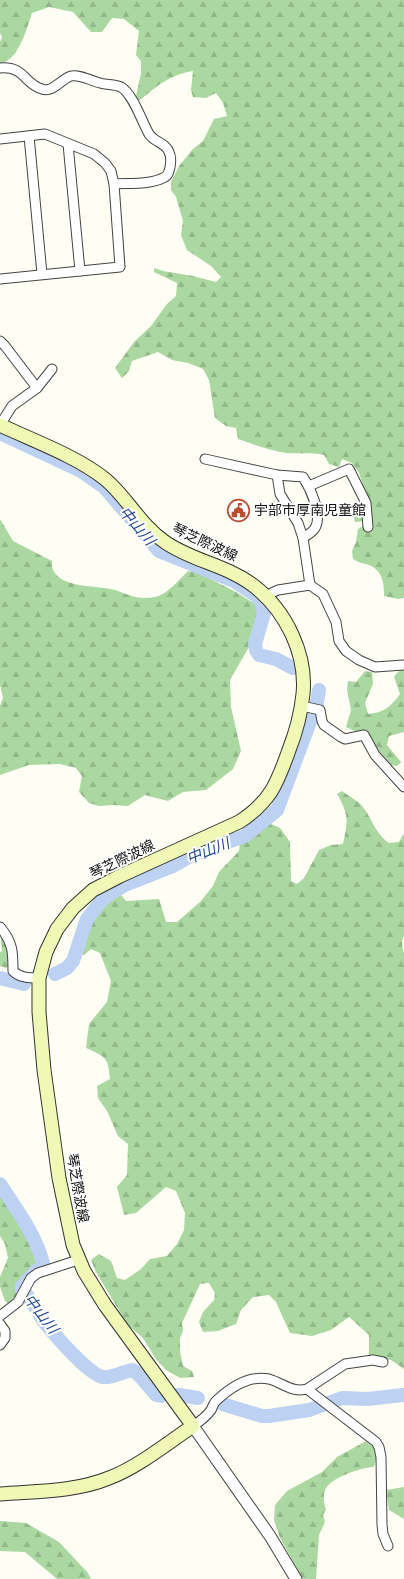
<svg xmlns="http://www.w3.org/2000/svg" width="404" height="1579" font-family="'Crimson Pro','Noto Sans JP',serif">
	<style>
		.forest { fill: url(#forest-firs) }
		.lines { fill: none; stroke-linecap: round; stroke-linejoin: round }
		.river { stroke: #bdd1f2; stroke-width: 14 }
		.minor-casing { stroke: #434343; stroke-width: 11 }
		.tertiary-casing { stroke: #434343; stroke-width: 13 }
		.secondary-casing { stroke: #323232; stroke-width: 15 }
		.minor { stroke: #fff; stroke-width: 9 }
		.tertiary { stroke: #fff; stroke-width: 11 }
		.secondary { stroke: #eff9b5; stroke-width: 13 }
		.labels { text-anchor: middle; stroke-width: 4; stroke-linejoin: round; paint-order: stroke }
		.poi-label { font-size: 14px; fill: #101010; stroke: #fff; text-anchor: start }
		.street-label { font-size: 14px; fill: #101010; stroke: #fff }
		.water-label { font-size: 15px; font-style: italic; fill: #22479a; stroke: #fff }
	</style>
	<defs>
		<pattern id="forest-firs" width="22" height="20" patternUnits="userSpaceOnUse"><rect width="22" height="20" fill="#abd7a0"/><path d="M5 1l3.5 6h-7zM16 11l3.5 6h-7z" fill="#92b889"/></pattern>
	</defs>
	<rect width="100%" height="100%" fill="#fefef5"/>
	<g class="forest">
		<path d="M0,0H404V598L398,599L384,596C384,585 383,573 373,567C367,563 360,564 353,559L352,551L356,542L358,529L363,526L364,521L355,522L352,508L365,501L366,494L359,473L352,463L342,459L339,467L329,464L324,455C311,452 299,454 286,453C270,451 253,444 238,439L236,428L226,426L215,418L209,380L203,369L188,363L172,360L158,352L132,361L129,371L122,378L115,368L134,342L151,326L167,304L176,296L177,283L154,272V268L163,271L193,276L216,282L221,277L211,266L187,250L181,235L183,221L176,197L171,190V182L179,166L193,149L203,141L214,119L227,116L223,103L216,93L206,98L193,97L191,90L193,71C169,75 157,86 139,101L136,96L141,73V61L136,55L139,31L124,19L112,18L102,32H91L73,12L49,7L32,13C27,28 18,62 0,63V42L2,37L0,33Z"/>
		<path d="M0,519L13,541L52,561C52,564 52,568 53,570C62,589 98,585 115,590C130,595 137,600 154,597C166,596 180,579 188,571L197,572L236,592L255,604L259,615L250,645L230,680L231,707L241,751L233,769L206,790L183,792L168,801L145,795L128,806L113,805L99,806L89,803L79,792L82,776L76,768L60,764L29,765L0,775V706L3,698L0,685Z"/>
		<path d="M404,667V732L389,736L387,745L401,762L397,766L390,765L366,733L357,732L346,727L351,710L347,690L348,681L356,682L365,671L372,672L373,684L365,703L368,714C383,713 392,706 400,694L394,677L397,673Z"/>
		<path d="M342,791C347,795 353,798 358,802C372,814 372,831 389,843L399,842L404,833V936C401,940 402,948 404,953V1369L391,1360L369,1358V1335L349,1317L331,1330L312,1336L290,1333L276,1302L269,1295L253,1297L241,1310L236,1324L218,1331L203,1332L199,1322L203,1312L214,1300L215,1293L209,1283L200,1284L182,1323L183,1331L180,1338V1352L183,1366L192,1371L194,1377L180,1378L166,1370L156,1359L143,1338L127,1324L96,1272L91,1260L99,1254L111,1261L117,1278L125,1280L141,1269L150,1259L167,1256L177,1244L184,1230L185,1213L176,1191L166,1187L136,1213L124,1215L117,1187L127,1175L128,1144L118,1136L107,1111L98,1098L97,1086L110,1079C108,1057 106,1057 86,1048L89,1024L107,1002L111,981L100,953L91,949L84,955L80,953C90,922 91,911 121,895L126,901L159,899L166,922H177L200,902L213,886L219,872L239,851L240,843L253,837L269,823L280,828L290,842L291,881L297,884L304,878L319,850L331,845L343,844C348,821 349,815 337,794Z"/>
		<polygon points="0,931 15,962 6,968 0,966 0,952 2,951"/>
		<polygon points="0,1190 25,1234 38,1261 32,1270 21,1277 18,1283 16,1296 9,1304 5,1301 0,1287 0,1277 8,1258 5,1244 0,1236"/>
		<path d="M366,1441L376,1450V1459L374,1467C362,1467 333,1477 326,1488C322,1495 324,1503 326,1510L323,1515L325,1522L319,1535L316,1579H303L280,1538L274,1520L275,1505L287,1491L322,1472L337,1457Z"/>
		<polygon points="404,1487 404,1519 389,1510 386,1490"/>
		<polygon points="0,1521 26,1523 59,1542 88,1573 91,1579 57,1579 25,1552 0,1551"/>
	</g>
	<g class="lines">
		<g class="river">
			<polyline points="0,433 81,471 104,487 159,551 234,581 255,595 262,603 264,613 255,644 256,650 259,655 276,659 293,668"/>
			<polyline points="55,974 67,968 73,961 87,919 101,901 112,892 125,885 173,866 194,854 245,836 277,810 317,703 319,690"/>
			<polyline points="0,978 24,984"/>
			<path d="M0,1184C17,1210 37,1236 44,1267L36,1271L22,1286V1290C32,1299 37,1312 45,1323C55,1335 89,1375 103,1377C113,1378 124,1371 133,1370L139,1375L156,1395L161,1396"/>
			<polyline points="179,1395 198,1398"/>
			<polyline points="222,1404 262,1416 269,1416 309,1410 342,1398 367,1399 404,1395"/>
		</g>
		<defs>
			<g id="minor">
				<path d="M0,68C25,66 24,84 42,89C53,93 61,79 71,76C79,74 92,81 100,83C107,85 115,84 121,87C133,94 142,122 149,134C154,142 166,143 169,152C171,156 171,162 170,167C169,171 169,175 165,177C151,185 129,183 114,184"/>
				<polyline points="29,136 42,274"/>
				<polyline points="0,139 45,134 94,154 105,163 111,171 114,184 120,267 0,279"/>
				<polyline points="68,144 80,271"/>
				<polyline points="0,341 5,346 37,388 52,369"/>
				<polyline points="0,425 12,406 37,388"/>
				<path d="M205,459L277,475L303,477C310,488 323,515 315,528C313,532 307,535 303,538"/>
				<polyline points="277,475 280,494 298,523 303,538 310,585"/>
				<polyline points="309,486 349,469 366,503 368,527"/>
				<polyline points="265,596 278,590 310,585 323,594 336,622 339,641 346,651 359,660 375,667 404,665"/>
				<polyline points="302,706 320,710 322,721 324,725 341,737 345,739 364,735 375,755 404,787"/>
				<path d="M0,927C13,942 13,952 13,971C20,978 30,978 39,978"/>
				<polyline points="0,1316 18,1302 31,1278 38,1273 78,1260"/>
				<polyline points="0,1324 5,1331 5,1338 0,1345"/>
				<polyline points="307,1389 345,1364 373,1360 383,1362"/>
				<path d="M193,1426C199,1422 206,1417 211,1410C213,1406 214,1402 217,1400C231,1387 250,1375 269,1379C283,1383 292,1393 307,1389L376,1442L379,1447L381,1457L382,1525L383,1534L388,1546"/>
			</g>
			<polyline id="tertiary" points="193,1426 270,1536 296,1579"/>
			<path id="secondary" d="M0,425C32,440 78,457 105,479C127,497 140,525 165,542C192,561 227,565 254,586C286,611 307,654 303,694C301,714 296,732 289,750C277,784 270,802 239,822L120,876L93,890L73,908L57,929L46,952L39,978V1012L44,1070L59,1178L73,1245L84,1271L105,1305L193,1426C166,1444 138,1467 109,1478C75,1492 36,1491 0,1494"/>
		</defs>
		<use href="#minor" class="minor-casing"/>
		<use href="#tertiary" class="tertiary-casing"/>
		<use href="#secondary" class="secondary-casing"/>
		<use href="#minor" class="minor"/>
		<use href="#tertiary" class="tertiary"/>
		<use href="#secondary" class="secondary"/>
	</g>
	<defs>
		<symbol id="civic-ring" viewBox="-11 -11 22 22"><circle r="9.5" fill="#fff" stroke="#b74d32" stroke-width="1.5"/><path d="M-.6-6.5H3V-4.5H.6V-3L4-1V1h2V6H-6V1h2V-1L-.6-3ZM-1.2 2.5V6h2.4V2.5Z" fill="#b74d32"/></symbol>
	</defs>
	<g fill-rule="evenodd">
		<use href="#civic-ring" x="226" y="498" width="25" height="25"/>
	</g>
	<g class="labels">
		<g class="poi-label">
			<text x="254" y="515">宇部市厚南児童館</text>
		</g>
		<g class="street-label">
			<text transform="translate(205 542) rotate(25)" y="5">琴芝際波線</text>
			<text transform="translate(122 859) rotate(-26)" y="5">琴芝際波線</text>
			<text transform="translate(78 1188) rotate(80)" y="5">琴芝際波線</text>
		</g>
		<g class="water-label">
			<text transform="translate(137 526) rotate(49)" y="5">中山川</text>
			<text transform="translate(208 851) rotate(-22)" y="5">中山川</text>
			<text transform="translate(41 1314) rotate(52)" y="5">中山川</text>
		</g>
	</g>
</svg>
